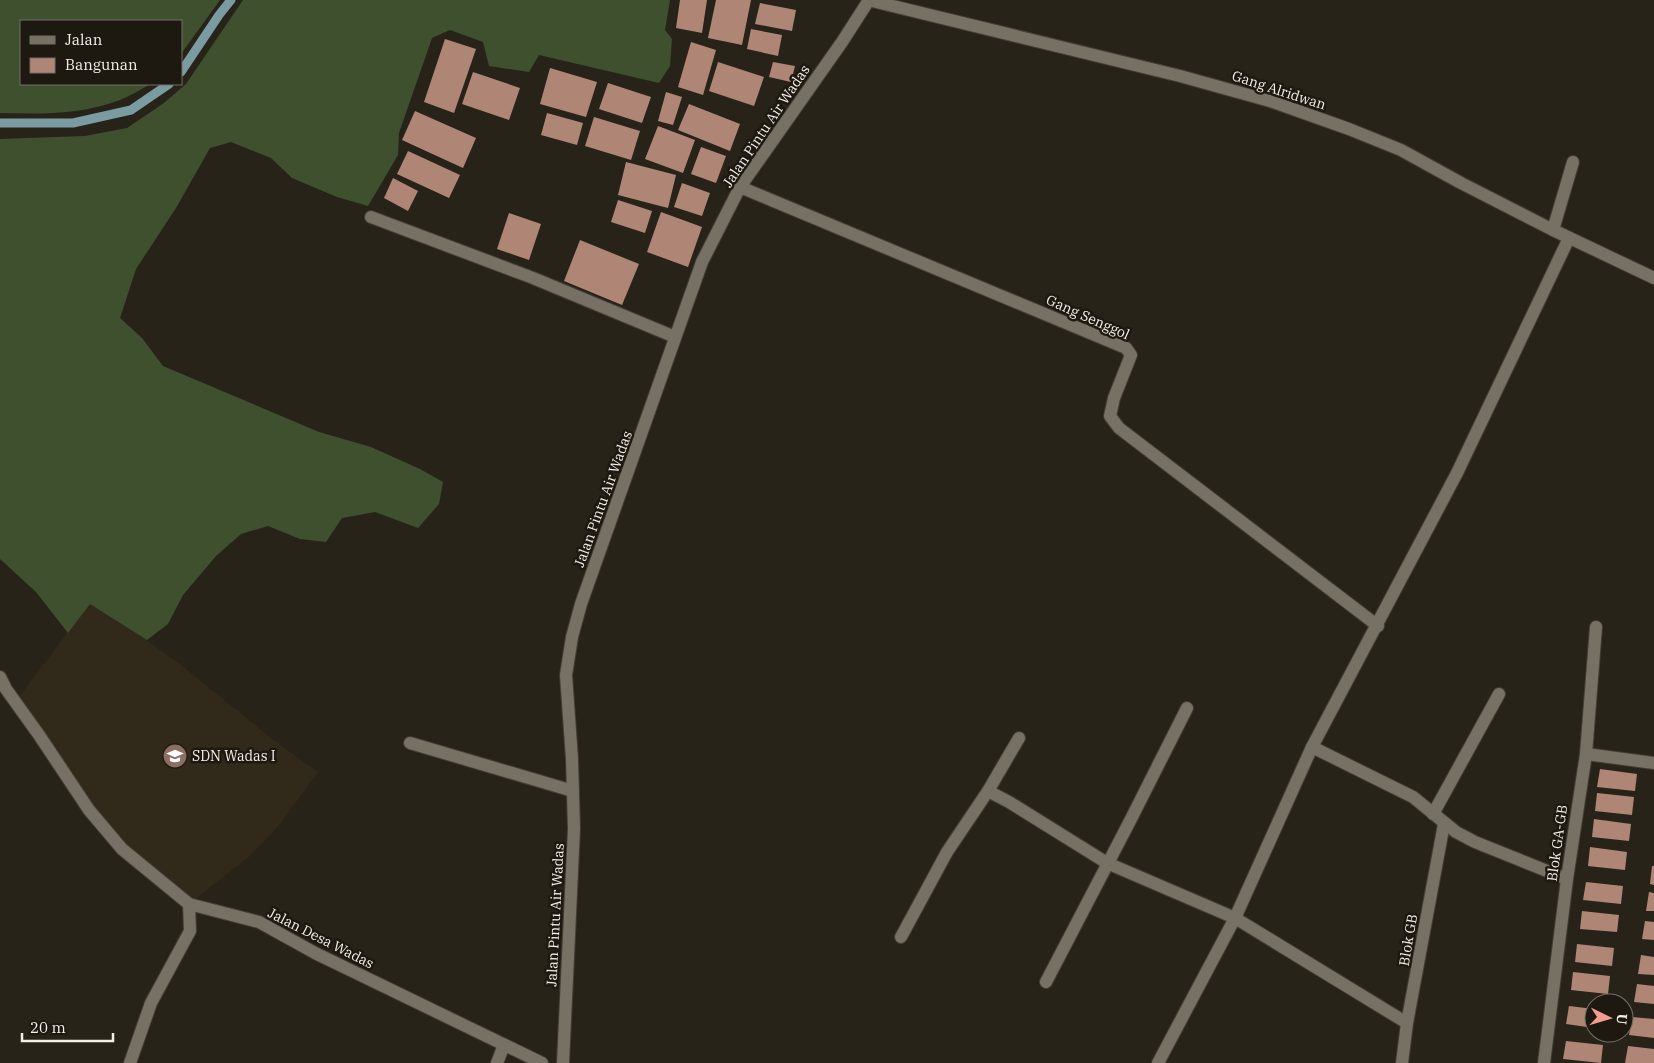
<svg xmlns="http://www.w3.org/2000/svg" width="1654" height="1063" font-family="'IBM Plex Serif',serif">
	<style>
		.built { fill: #312919 }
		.forest { fill: #3f502f }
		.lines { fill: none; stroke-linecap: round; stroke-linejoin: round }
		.stream { stroke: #7b9ba3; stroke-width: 9 }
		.building { fill: #af8676 }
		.street-casing { stroke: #423e36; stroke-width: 14 }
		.secondary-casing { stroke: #423e36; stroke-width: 14 }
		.street { stroke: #767065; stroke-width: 12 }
		.secondary { stroke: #767065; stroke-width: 12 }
		.labels { text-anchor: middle; stroke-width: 5; stroke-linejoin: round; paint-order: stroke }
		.street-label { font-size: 14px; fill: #f2eee8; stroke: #1e1910 }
		.poi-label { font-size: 14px; fill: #f2eee8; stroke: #1e1910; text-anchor: start }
	</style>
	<rect width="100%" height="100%" fill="#282319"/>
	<polygon class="built" points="90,603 127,626 181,665 276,742 318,772 281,823 250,856 189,904 122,849 15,702"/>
	<g class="forest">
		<path d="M0,0H220L181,54V21H21V84H151C141,89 130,96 120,100C81,115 40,114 0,113Z"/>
		<polygon points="243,0 670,0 665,30 672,39 670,66 659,83 539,55 529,72 489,66 483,42 450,30 432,38 399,133 398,155 368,206 337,197 292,178 271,158 231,142 210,148 176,208 136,269 120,318 142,338 163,366 319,432 371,447 420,469 443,482 439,504 418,528 375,512 342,518 326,542 300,539 268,526 241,534 216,556 183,595 168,624 147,640 90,604 68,633 36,592 0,559 0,139 85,136 127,128 164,103 186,84"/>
	</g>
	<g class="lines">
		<g class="stream">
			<polyline points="181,72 219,15 231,0"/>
			<polyline points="0,123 73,123 131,110 169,84"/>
		</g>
	</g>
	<g class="building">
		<polygon points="680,0 707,0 702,33 676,28"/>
		<polygon points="716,0 751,0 742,45 708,38"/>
		<polygon points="760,3 796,10 792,31 755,24"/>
		<polygon points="751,29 782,35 778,56 747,49"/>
		<polygon points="445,39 476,49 454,113 424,102"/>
		<polygon points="691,42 716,50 703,95 678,87"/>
		<polygon points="718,62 764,77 754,106 709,91"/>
		<polygon points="773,62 795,66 791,82 769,77"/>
		<polygon points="550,68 597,82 586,117 540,104"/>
		<polygon points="473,72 520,88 509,120 462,104"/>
		<polygon points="608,83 651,97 642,123 599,109"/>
		<polygon points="666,92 682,97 673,125 658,121"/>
		<polygon points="689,104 740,124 730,151 678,130"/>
		<polygon points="415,111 476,138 463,168 402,140"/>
		<polygon points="547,113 583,123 577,145 541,135"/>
		<polygon points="594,117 640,131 631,160 585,146"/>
		<polygon points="658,126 695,140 683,173 645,159"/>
		<polygon points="701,147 726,156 716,183 691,174"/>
		<polygon points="408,151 460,175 449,198 397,174"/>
		<polygon points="626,162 676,175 668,208 618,195"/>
		<polygon points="393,178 418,191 408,211 384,198"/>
		<polygon points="682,183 710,193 702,216 674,207"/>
		<polygon points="618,200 652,211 645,233 611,222"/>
		<polygon points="661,212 702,227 688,267 647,252"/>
		<polygon points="509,213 541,224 529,260 497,249"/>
		<polygon points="580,240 639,264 622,305 564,281"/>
		<polygon points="1600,769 1637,774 1635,791 1597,787"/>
		<polygon points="1597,793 1634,797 1632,815 1595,811"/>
		<polygon points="1594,819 1631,824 1629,841 1592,837"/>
		<polygon points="1590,847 1627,852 1625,870 1588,866"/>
		<polygon points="1652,866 1654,866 1654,885 1650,884"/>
		<polygon points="1586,882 1623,886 1621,904 1583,900"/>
		<polygon points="1649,892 1654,893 1654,911 1646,911"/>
		<polygon points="1582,911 1619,915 1617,932 1580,929"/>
		<polygon points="1645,921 1654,922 1654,940 1642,939"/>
		<polygon points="1577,944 1614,948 1612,966 1575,962"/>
		<polygon points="1641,955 1654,957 1654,975 1638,974"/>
		<polygon points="1573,972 1610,976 1608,994 1571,990"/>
		<polygon points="1637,984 1654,986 1654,1004 1634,1002"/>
		<polygon points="1569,1006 1594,1009 1594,1028 1566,1024"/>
		<polygon points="1632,1017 1654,1019 1654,1038 1629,1035"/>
		<polygon points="1566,1041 1603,1045 1601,1063 1563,1059"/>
		<polygon points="1628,1046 1654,1049 1654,1063 1625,1063"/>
	</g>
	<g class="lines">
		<defs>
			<g id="street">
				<polyline points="868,0 1180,76 1270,101 1349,129 1401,150 1461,183 1553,230 1654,278"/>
				<polyline points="740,187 1126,348 1131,355 1114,398 1110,416 1119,428 1378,626"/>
				<polyline points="371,217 533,278 675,337"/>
				<polyline points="1553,230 1573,162"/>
				<polyline points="410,743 573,791"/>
				<polyline points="1312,747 1413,797 1456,832 1475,842 1567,879"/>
				<polyline points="1586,754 1654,763"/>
				<polyline points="988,791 1019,738"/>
				<polyline points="1433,814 1499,694"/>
				<polyline points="901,937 947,852 988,791 1009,802 1107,863 1235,918 1407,1023"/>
				<polyline points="1046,982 1131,819 1187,708"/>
				<polyline points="130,1063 151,1003 190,931 189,904"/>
				<polyline points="497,1063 504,1045"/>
				<polyline points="1158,1063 1235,918 1312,747 1457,473 1569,238"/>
				<polyline points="1402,1063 1407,1023 1444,824"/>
				<polyline points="1544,1063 1567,879 1586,754 1596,627"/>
			</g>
			<g id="secondary">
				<polyline points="0,677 6,689 39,735 89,810 122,849 189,904 259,922 315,953 542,1063"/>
				<polyline points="563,1063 574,829 572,759 566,675 572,637 581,604 702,262 740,187 842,42 869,0"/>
			</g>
		</defs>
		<use href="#street" class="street-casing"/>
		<use href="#secondary" class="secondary-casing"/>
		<use href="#street" class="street"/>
		<use href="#secondary" class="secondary"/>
	</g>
	<defs>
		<symbol id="school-disc" viewBox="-11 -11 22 22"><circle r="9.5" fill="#8d6e63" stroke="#1e1910"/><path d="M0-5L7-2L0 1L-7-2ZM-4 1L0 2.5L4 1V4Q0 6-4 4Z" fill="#fff"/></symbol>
	</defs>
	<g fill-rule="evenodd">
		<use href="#school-disc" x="161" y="742" width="28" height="28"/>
	</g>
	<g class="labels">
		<g class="street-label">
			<text transform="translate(1279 90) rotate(18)" y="5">Gang Alridwan</text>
			<text transform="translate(766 126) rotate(-56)" y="5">Jalan Pintu Air Wadas</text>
			<text transform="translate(1088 317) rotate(24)" y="5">Gang Senggol</text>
			<text transform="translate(603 499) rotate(-70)" y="5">Jalan Pintu Air Wadas</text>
			<text transform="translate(1557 843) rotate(-82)" y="5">Blok GA-GB</text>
			<text transform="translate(555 915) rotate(-87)" y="5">Jalan Pintu Air Wadas</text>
			<text transform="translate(321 938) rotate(27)" y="5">Jalan Desa Wadas</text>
			<text transform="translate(1408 940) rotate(-80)" y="5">Blok GB</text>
		</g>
		<g class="poi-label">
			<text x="192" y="761">SDN Wadas I</text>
		</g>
	</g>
	<rect x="20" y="20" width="162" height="65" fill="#1e1910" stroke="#736e66"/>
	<rect x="30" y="36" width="25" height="8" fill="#767065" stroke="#736e66"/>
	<text x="65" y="45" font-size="15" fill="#f2eee8">Jalan</text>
	<rect x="30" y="58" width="25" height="15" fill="#af8676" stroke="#736e66"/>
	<text x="65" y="70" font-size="15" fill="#f2eee8">Bangunan</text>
	<g transform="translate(1609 1018) rotate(95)"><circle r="24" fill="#1e1910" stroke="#736e66"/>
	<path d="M0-4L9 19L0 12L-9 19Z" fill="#f59c90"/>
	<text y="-8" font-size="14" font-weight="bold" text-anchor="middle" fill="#f2eee8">U</text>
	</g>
	<path d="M22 1033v8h91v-8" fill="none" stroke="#f2eee8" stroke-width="2.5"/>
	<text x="30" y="1033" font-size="15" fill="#f2eee8" stroke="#1e1910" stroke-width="4" paint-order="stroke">20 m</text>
</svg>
